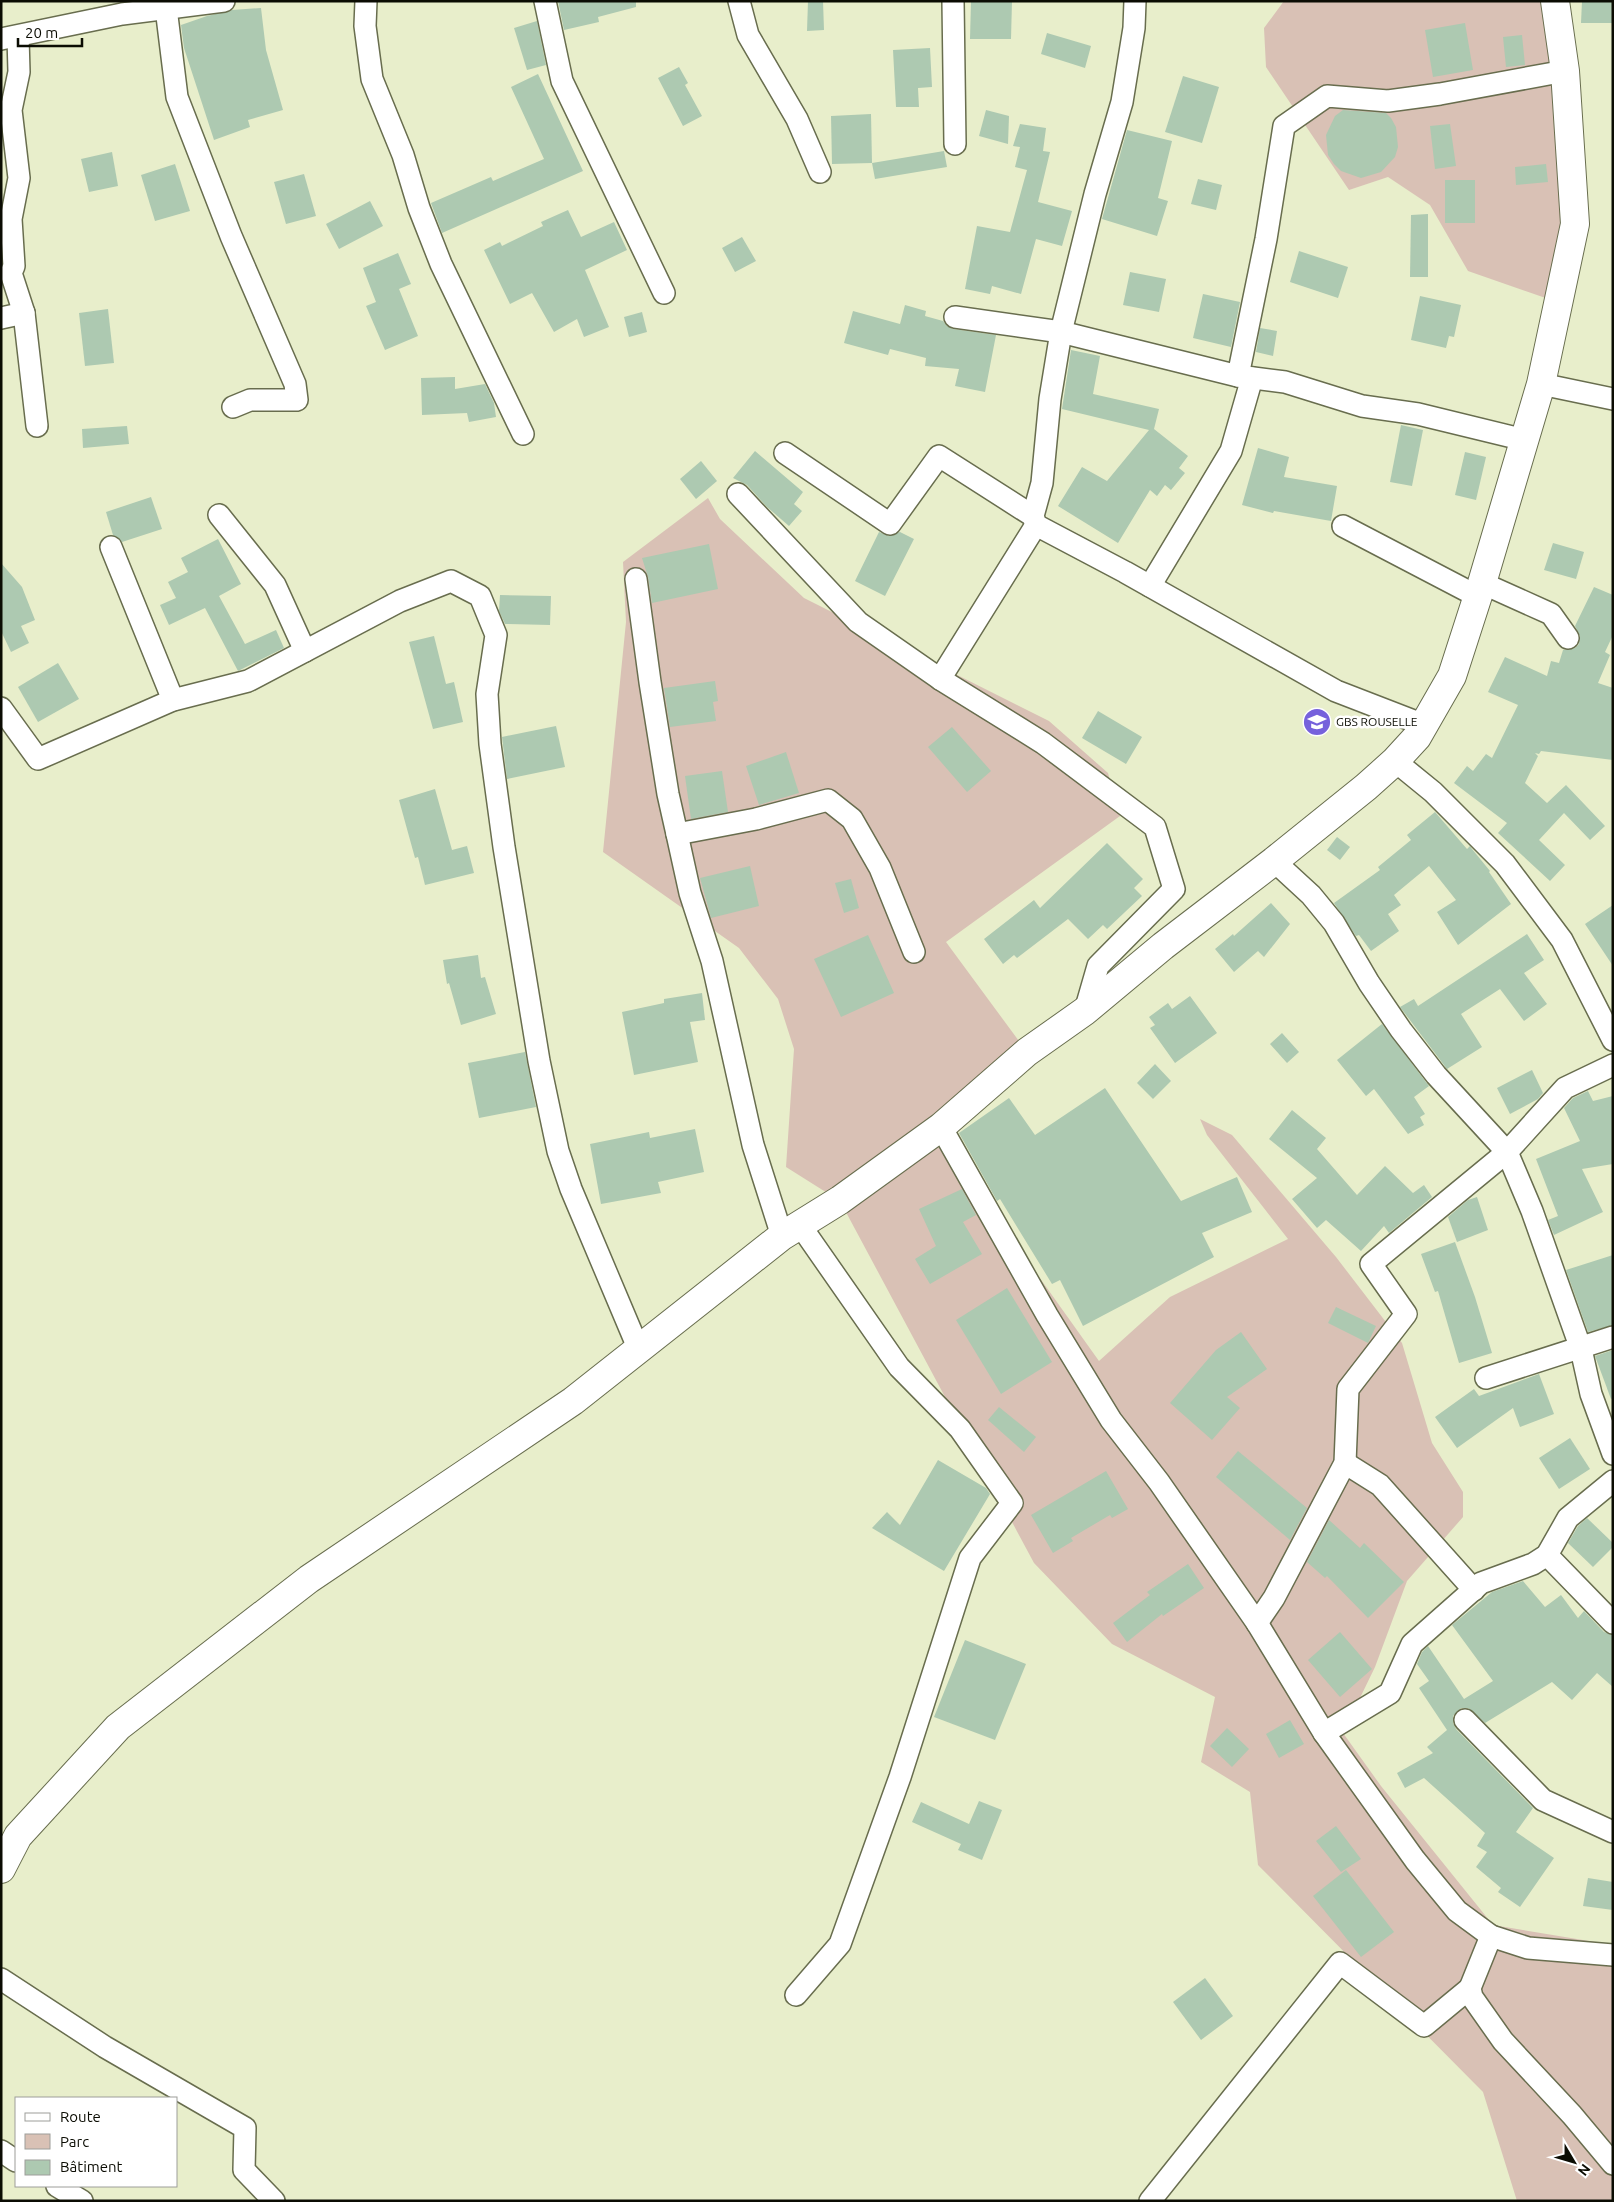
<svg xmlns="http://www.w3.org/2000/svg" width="1614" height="2202" font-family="Ubuntu,sans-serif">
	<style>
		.green { fill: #d9c1b5 }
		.building { fill: #adc9b1 }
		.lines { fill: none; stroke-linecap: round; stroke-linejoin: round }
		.street-casing { stroke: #686d4e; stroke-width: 24 }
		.secondary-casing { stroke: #686d4e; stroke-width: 30 }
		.street { stroke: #fff; stroke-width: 21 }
		.secondary { stroke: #fff; stroke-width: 28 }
		.labels { text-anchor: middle; stroke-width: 5; stroke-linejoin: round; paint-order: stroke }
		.poi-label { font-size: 12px; fill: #0b0c03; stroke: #fff; text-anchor: start }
	</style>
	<rect width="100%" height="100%" fill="#e8eecb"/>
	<g class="green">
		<polygon points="1284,1 1555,1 1565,71 1560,303 1468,271 1430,205 1388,177 1349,190 1266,67 1264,28"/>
		<polygon points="708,498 720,519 804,598 1049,721 1108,773 1120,816 946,942 1027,1052 941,1127 972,1183 1099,1361 1170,1297 1288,1239 1207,1135 1200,1119 1232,1135 1336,1257 1402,1343 1432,1443 1463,1492 1463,1517 1407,1581 1375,1667 1343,1733 1381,1786 1493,1925 1613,1945 1613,2201 1517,2201 1483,2092 1258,1865 1250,1792 1201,1762 1215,1697 1112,1644 1034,1563 840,1201 786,1167 794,1049 778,999 739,948 603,852 626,622 623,562"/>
	</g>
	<g class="building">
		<polygon points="558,1 636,1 636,7 598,17 599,22 564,30"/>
		<polygon points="808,1 823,1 824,30 807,31"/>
		<polygon points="971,1 1012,1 1011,39 970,39"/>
		<polygon points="1582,1 1613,1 1613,23 1581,23"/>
		<polygon points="261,8 266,50 283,110 248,120 250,127 214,140 184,48 181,25 207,16 232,10"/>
		<polygon points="537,21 546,65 527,70 514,28"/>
		<polygon points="1465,23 1473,70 1433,77 1425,30"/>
		<polygon points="1047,33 1091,46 1085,68 1041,54"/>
		<polygon points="1522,35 1525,65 1506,67 1503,37"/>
		<polygon points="930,48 932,87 918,88 919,107 896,107 893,50"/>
		<polygon points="679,67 688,83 685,85 702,116 683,126 658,78"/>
		<polygon points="538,74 583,171 442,233 431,203 491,177 493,181 544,159 511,87"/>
		<polygon points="1183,76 1219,87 1202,143 1165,132"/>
		<polygon points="986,110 1009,116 1008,144 979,136"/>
		<polygon points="1343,110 1386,113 1391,118 1396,127 1398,147 1395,157 1381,172 1361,178 1341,171 1334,164 1328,155 1326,135 1335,116"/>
		<polygon points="871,114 872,163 832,164 831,116"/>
		<polygon points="1020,124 1046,128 1043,151 1050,152 1038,202 1072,211 1062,246 1036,239 1021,294 992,286 990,294 965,289 977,226 1010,232 1027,170 1015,167 1020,147 1013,146"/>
		<polygon points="1450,124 1456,166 1435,169 1430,126"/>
		<polygon points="1127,130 1172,141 1158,198 1168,201 1157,236 1102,219"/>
		<polygon points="944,151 947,167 875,179 872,163"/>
		<polygon points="112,152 118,186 89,192 81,159"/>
		<polygon points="175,164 190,211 155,221 141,175"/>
		<polygon points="1546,164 1548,182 1516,185 1515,167"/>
		<polygon points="304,174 316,216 286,224 274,182"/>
		<polygon points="1198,179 1222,185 1216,210 1191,204"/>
		<rect x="1445" y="180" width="30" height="43"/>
		<polygon points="370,201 383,226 339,249 326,224"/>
		<polygon points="568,210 581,237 614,222 627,250 585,270 609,327 584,337 577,319 554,332 532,293 510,304 484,250 500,242 502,246 543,226 541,222"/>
		<polygon points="1428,214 1428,277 1410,277 1411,215"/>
		<polygon points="742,237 756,261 735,272 722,248"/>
		<polygon points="1299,251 1348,267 1338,298 1290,282"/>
		<polygon points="398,253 411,284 399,289 418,336 385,350 366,306 376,302 363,268"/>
		<polygon points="1130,272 1166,279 1159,312 1123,305"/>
		<polygon points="1203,294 1240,302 1231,347 1193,338"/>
		<polygon points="1420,296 1461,305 1454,337 1449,336 1446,348 1411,340"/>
		<polygon points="905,305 926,311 925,316 943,321 947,326 953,329 996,335 985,392 955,386 959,369 925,366 926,358 890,349 888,355 844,343 853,311 900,324"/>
		<polygon points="108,309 114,363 85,366 79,313"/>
		<polygon points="642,312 647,332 629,337 624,317"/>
		<polygon points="1260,328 1277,331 1273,356 1256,352"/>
		<polygon points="1071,350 1100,356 1093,394 1159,409 1154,429 1188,456 1179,468 1185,473 1171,490 1165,485 1157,496 1150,490 1118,543 1058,506 1082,467 1107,481 1149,430 1062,409"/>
		<polygon points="455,377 455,389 485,384 494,403 496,417 469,422 467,413 422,415 421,378"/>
		<polygon points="1401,425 1423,430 1412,486 1390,482"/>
		<polygon points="127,426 129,444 83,448 82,429"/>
		<polygon points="1258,448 1289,457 1284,477 1337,486 1331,521 1274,511 1273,513 1242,505"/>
		<polygon points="755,451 803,492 794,504 802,511 789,526 767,507 747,485 733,478"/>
		<polygon points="1465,452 1486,457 1476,500 1455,495"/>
		<polygon points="701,461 717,481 696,499 680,479"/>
		<polygon points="151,497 162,529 122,542 113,535 106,512"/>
		<polygon points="879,532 889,536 900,532 914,539 885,596 855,581"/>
		<polygon points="218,539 241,584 219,596 245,644 276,630 284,648 238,671 205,608 169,625 160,605 176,598 168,582 188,572 181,558"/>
		<polygon points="1553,543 1584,552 1576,579 1544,570"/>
		<polygon points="709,544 718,589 652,603 648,577 642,558"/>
		<polygon points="1,563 22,587 35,620 21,626 29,643 11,652 1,631"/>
		<polygon points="1594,587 1613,595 1613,635 1605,652 1610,655 1598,683 1613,688 1613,760 1541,751 1539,754 1535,753 1538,756 1525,783 1547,803 1566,785 1605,826 1590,840 1564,813 1539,840 1565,865 1550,881 1498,833 1507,823 1454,783 1467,766 1473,771 1486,754 1492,758 1518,705 1488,692 1505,657 1547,676 1551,661 1559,663 1563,650 1575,648 1579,644 1580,636 1575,626"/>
		<polygon points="500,595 551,596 550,625 505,624 499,611"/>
		<polygon points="434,636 446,684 454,682 463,722 433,729 409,642"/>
		<polygon points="58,663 79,699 38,722 18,687"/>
		<polygon points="715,681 718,701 713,702 716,721 670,727 664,688"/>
		<polygon points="1098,711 1142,737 1126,764 1082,738"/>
		<polygon points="556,726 565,767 507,779 502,737"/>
		<polygon points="952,727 991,771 967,792 928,747"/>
		<polygon points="786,752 799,793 759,805 746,766"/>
		<polygon points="722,771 728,812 691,819 685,776"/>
		<polygon points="435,789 452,850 467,846 474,873 425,885 418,857 415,858 399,800"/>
		<polygon points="1435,812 1467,849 1470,846 1472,849 1490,871 1489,872 1511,904 1458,945 1437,912 1456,900 1429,866 1394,895 1401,905 1388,914 1399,931 1371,951 1359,935 1356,936 1334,903 1380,870 1378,867 1411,840 1407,835"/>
		<polygon points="1337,837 1350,847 1340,860 1327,850"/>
		<polygon points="1107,843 1143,879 1134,888 1142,896 1107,929 1103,925 1088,939 1068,919 1017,958 1014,955 1003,964 984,939 1034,900 1040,908"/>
		<polygon points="750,866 759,906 711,918 700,878"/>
		<polygon points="851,879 859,908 844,913 835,883"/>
		<polygon points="1271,903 1290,924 1264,957 1258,951 1234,972 1215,949 1233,934 1234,936"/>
		<polygon points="1613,905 1613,966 1585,924"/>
		<polygon points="1527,934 1544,960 1524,973 1547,1004 1524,1021 1500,989 1461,1014 1482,1047 1447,1069 1400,1007 1414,999 1418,1006"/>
		<polygon points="868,935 894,993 841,1017 814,959"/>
		<polygon points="478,955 481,978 485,977 496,1014 461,1025 449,983 447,984 443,960"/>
		<polygon points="702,993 705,1020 690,1022 698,1062 634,1075 622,1012 664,1003 664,999"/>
		<polygon points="1190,996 1217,1033 1175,1063 1150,1028 1155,1025 1149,1017 1168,1003 1172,1009"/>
		<polygon points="1382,1024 1429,1086 1414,1097 1425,1114 1420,1117 1424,1125 1408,1134 1374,1089 1366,1096 1337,1060"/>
		<polygon points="1282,1033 1299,1052 1287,1063 1270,1044"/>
		<polygon points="525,1052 536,1107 479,1118 468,1063"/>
		<polygon points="1155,1064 1171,1081 1153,1099 1137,1083"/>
		<polygon points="1532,1070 1543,1093 1538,1099 1510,1114 1497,1088"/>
		<polygon points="1105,1088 1181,1201 1237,1177 1252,1212 1202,1233 1214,1257 1083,1326 1060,1280 1052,1284 1000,1199 997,1201 959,1133 1009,1098 1035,1135"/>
		<polygon points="1588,1091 1593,1101 1613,1096 1613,1164 1582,1169 1603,1212 1554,1235 1548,1220 1558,1216 1536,1159 1580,1141 1564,1108 1573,1098"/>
		<polygon points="1292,1110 1326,1138 1317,1149 1357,1195 1385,1166 1413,1193 1424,1185 1432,1197 1389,1233 1384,1226 1361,1251 1326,1220 1317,1228 1292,1199 1317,1178 1269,1139"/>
		<polygon points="695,1129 704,1172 658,1182 661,1193 601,1204 590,1144 649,1132 650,1138"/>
		<polygon points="962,1189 976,1215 963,1222 982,1254 930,1284 915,1259 936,1246 919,1209"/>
		<polygon points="1477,1197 1488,1230 1457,1242 1448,1217 1468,1200"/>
		<polygon points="1455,1242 1475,1297 1492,1353 1459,1363 1438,1291 1435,1292 1421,1254"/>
		<polygon points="1613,1255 1613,1325 1588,1332 1566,1270"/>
		<polygon points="1007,1288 1052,1362 1001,1394 956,1320"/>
		<polygon points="1336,1307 1376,1326 1368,1343 1328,1323"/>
		<polygon points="1241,1332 1267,1369 1227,1397 1240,1408 1212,1440 1170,1403 1216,1350"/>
		<polygon points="1613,1350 1613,1398 1611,1399 1595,1356"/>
		<polygon points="1539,1374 1554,1414 1520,1427 1513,1408 1457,1448 1435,1417 1474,1389 1479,1396"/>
		<polygon points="999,1407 1036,1437 1024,1452 988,1420"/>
		<polygon points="1570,1438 1590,1469 1559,1489 1539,1458"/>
		<polygon points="1238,1451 1307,1508 1290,1540 1216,1477"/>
		<polygon points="938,1460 986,1488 990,1494 944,1571 872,1528 887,1512 900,1525"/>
		<polygon points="1106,1471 1128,1509 1112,1518 1110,1515 1071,1538 1073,1541 1053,1553 1031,1515"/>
		<polygon points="1587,1518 1613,1543 1613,1547 1593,1567 1568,1543 1578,1526"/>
		<polygon points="1329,1520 1360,1548 1364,1543 1404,1582 1368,1618 1327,1576 1325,1578 1307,1562"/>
		<polygon points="1188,1564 1204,1588 1163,1616 1162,1614 1127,1642 1113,1623 1150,1595 1147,1592"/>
		<polygon points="1523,1581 1545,1607 1561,1595 1578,1618 1584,1611 1604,1632 1613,1635 1613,1687 1597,1673 1572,1700 1552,1682 1485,1723 1468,1708 1461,1708 1453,1716 1453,1723 1456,1729 1533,1808 1516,1832 1554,1858 1520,1907 1498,1892 1501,1888 1476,1867 1487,1852 1477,1846 1485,1833 1424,1778 1405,1788 1397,1773 1433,1753 1427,1747 1447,1730 1419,1688 1429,1681 1417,1664 1422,1652 1428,1646 1464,1699 1493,1681 1452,1625 1492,1592"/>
		<polygon points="1340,1632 1372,1669 1340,1697 1308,1660"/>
		<polygon points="965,1640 1026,1664 995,1740 934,1717"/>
		<polygon points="1290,1720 1304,1744 1279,1758 1266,1734"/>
		<polygon points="1227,1728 1249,1749 1232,1767 1210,1746"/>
		<polygon points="979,1801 1002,1810 982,1860 958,1850 961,1844 912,1822 921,1802 969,1824"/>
		<polygon points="1336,1826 1361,1859 1341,1872 1316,1841"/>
		<polygon points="1346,1870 1394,1932 1361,1957 1313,1896"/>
		<polygon points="1588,1878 1613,1882 1613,1910 1583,1906"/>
		<polygon points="1205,1978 1233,2016 1201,2040 1173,2002"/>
	</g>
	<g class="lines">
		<defs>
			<g id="street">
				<polyline points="366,1 365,26 372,79 403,155 419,208 441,264 523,434"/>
				<polyline points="545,1 562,81 664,293"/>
				<polyline points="739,1 748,35 797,119 820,172"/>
				<polyline points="953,1 955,144"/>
				<polyline points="1135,1 1134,28 1122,102 1095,194 1061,332 1050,399 1042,483 1033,516 1036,525 1125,572 1336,691 1424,725"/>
				<polyline points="166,8 177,97 231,236 295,384 297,400 250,400 233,407"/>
				<polyline points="1,39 122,14 224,1"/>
				<polyline points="24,313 37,426"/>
				<polyline points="955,317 1061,332 1238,376 1285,382 1362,406 1418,414 1525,440"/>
				<polyline points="1,318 24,313 11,273 14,266 11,219 19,178 11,110 19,72 18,37"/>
				<polyline points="1238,376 1266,239 1284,126 1327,96 1388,101 1440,94 1565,71"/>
				<polyline points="1541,384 1613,399"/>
				<polyline points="785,453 890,524 939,456 1033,516"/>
				<polyline points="738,494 858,622 940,679 1043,743 1155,827 1174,889 1098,966 1085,1011"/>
				<polyline points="219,515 275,585 305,651"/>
				<polyline points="1343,526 1477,596"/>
				<polyline points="111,547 173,700"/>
				<polyline points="636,579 650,682 668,794 677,834 690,893 712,961 753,1145 782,1236"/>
				<polyline points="1482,583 1551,614 1568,638"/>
				<polyline points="1150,586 1231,451 1252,378"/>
				<polyline points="940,679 1036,525"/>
				<polyline points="1,708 38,759 173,700 248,681 400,601 451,581 480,596 496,635 487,694 490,744 504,847 539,1061 558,1151 571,1189 639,1350"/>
				<polyline points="1395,761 1433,792 1505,864 1562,940 1613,1040"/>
				<polyline points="677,834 756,819 828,800 852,819 880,868 914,952"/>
				<polyline points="1274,861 1311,895 1334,923 1369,983 1401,1030 1436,1075 1507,1152 1532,1211 1581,1349 1591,1394 1613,1454"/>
				<polyline points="941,1127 1047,1315 1111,1420 1159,1482 1257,1623 1324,1733 1415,1860 1457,1911 1491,1936 1528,1948 1613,1955"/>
				<polyline points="1486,1378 1613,1337"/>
				<polyline points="1345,1463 1380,1485 1474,1590"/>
				<polyline points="1547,1555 1613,1623"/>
				<polyline points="1257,1623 1274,1598 1345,1463 1348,1389 1406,1314 1371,1264 1507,1152 1565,1088 1613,1065"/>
				<polyline points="1465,1720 1543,1800 1613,1832"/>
				<polyline points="1324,1733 1390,1693 1412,1644 1481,1583 1533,1564 1547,1555 1568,1518 1613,1481"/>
				<polyline points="1491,1936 1470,1988 1472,1997 1503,2041 1572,2115 1613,2164"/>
				<polyline points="1,1979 105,2047 245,2128 244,2170 274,2201"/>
				<polyline points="796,1995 840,1944 900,1777 970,1558 1012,1503 960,1429 899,1367 800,1225"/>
				<polyline points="1,2151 16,2161"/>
				<polyline points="57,2186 82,2201"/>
				<polyline points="1150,2201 1340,1963 1424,2026 1470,1988"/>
			</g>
			<polyline id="secondary" points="1,1869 18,1836 118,1727 309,1579 573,1401 782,1236 840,1200 941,1127 1027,1052 1085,1011 1163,946 1274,861 1366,787 1395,761 1417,737 1452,676 1482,583 1541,384 1575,224 1565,71 1555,1"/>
		</defs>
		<use href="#street" class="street-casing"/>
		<use href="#secondary" class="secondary-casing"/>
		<use href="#street" class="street"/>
		<use href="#secondary" class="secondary"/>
	</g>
	<defs>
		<symbol id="school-disc" viewBox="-11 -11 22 22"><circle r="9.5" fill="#7661dc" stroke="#fff"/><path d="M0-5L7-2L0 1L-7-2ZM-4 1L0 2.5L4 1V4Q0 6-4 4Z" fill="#fff"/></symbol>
	</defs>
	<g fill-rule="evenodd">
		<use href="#school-disc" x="1301" y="706" width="32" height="32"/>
	</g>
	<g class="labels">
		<g class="poi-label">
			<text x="1336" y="726">GBS ROUSELLE</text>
		</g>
	</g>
	<rect width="1614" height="2202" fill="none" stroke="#0b0c03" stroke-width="5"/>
	<rect x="15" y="2097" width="162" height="90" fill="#ffffff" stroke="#9d9e9a"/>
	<rect x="25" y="2113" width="25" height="8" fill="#ffffff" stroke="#9d9e9a"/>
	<text x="60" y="2122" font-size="15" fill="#0b0c03">Route</text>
	<rect x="25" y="2134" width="25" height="15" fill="#d9c1b5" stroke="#9d9e9a"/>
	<text x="60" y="2147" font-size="15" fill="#0b0c03">Parc</text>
	<rect x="25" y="2160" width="25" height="15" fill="#adc9b1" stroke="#9d9e9a"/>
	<text x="60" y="2172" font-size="15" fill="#0b0c03">Bâtiment</text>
	<g transform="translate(1574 2162) rotate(128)" stroke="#ffffff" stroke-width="4" paint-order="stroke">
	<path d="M0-4L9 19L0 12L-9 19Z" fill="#0b0c03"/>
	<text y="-8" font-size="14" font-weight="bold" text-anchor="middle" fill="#0b0c03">N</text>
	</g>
	<path d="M18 38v8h64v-8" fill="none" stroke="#0b0c03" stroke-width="2.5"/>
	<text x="25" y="38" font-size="15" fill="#0b0c03" stroke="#ffffff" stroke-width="4" paint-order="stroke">20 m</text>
</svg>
